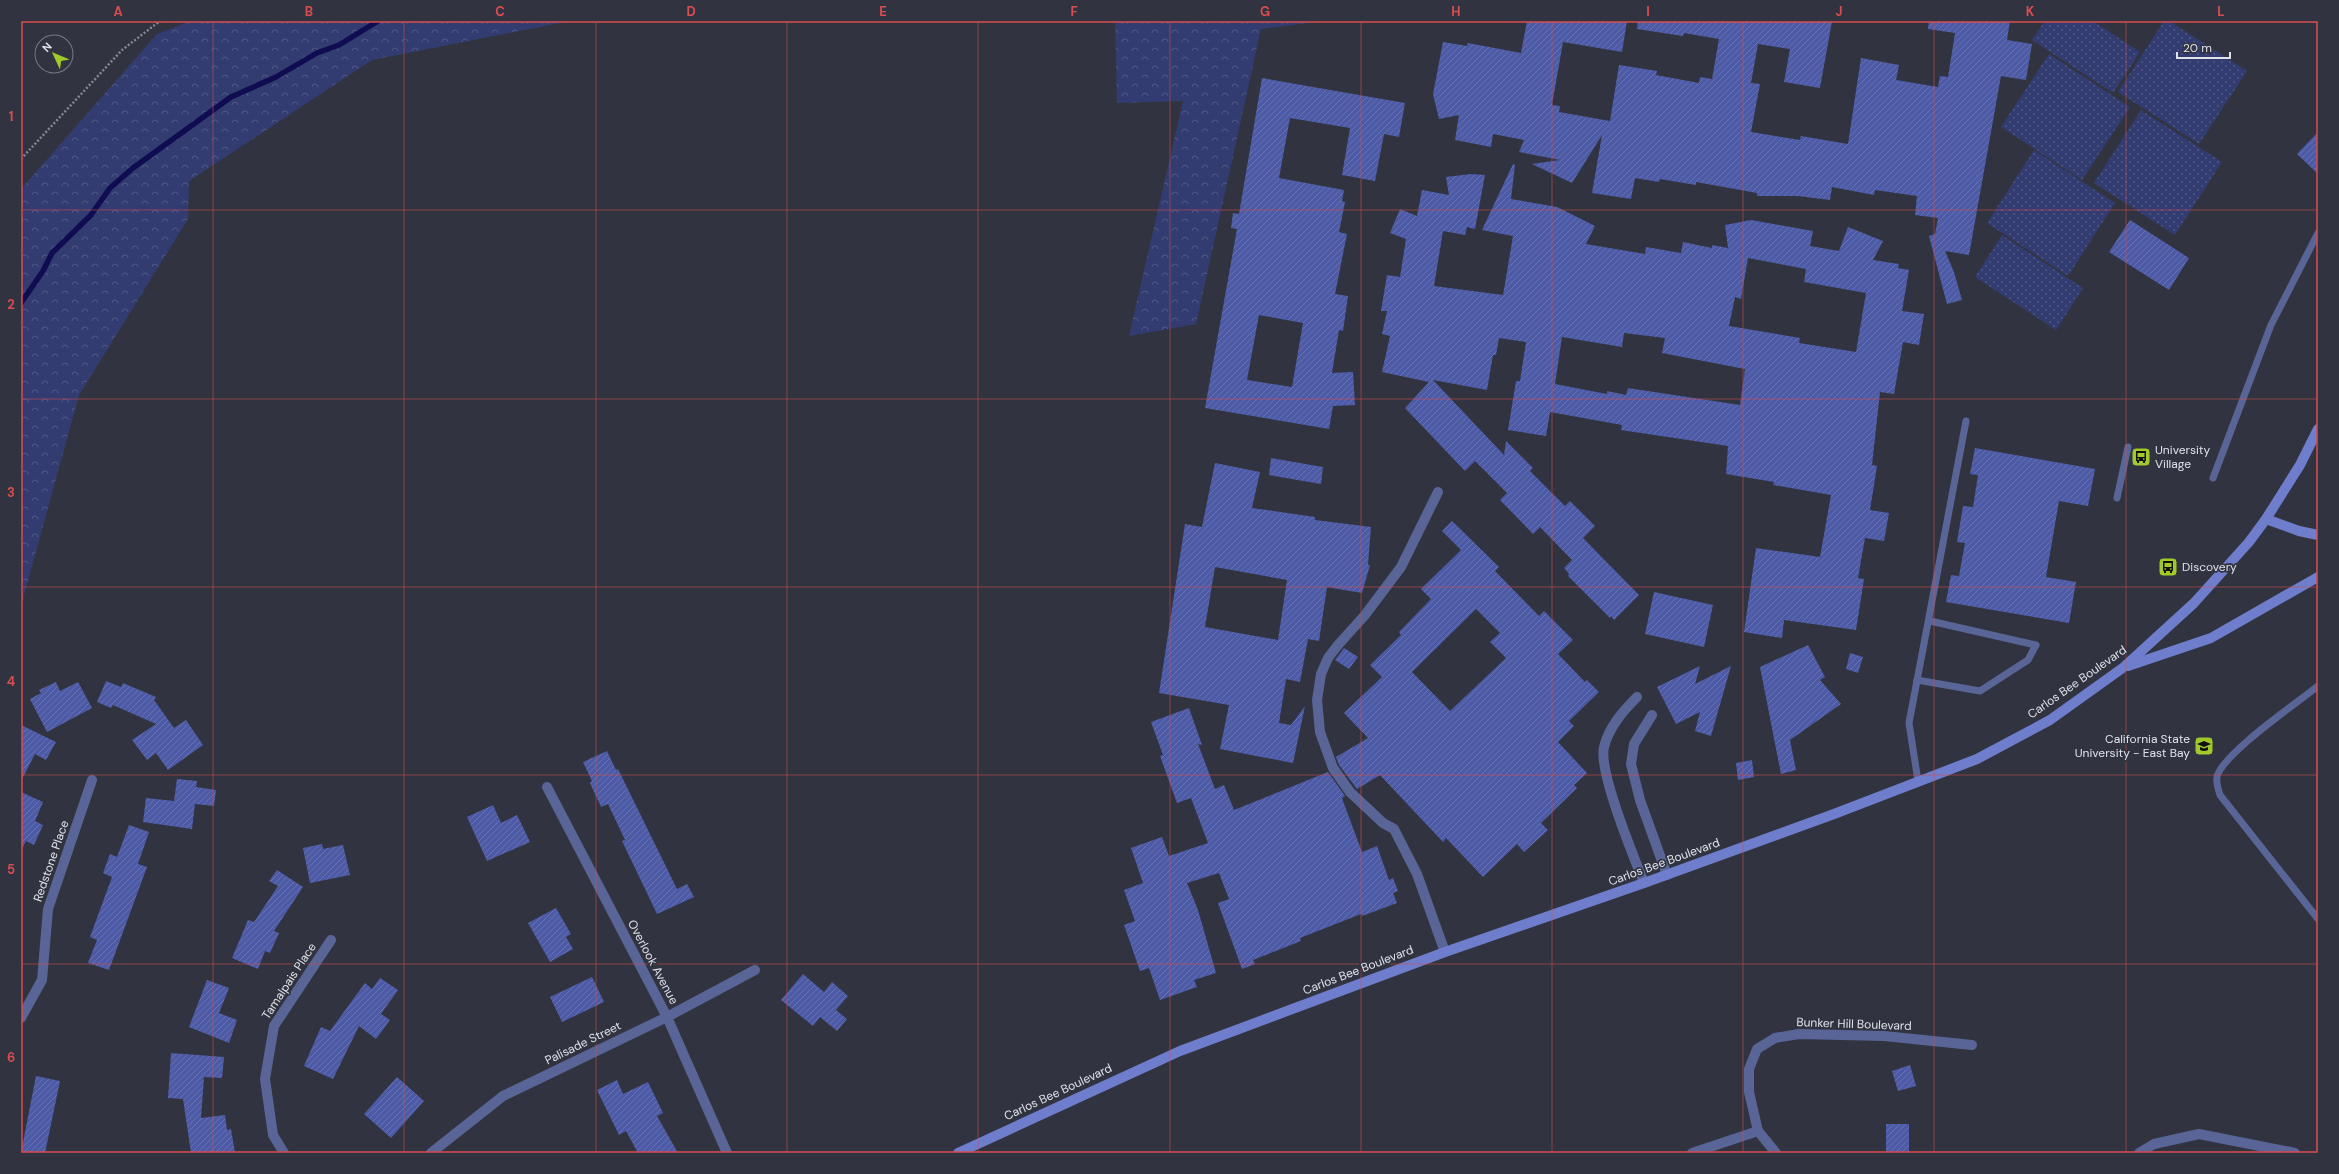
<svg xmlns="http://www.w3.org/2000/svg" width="2339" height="1174" font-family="'DM Sans',sans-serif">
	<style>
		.forest { fill: url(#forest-crowns) }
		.park { fill: url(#park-dots) }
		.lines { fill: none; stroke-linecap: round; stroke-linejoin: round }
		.stream { stroke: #100c52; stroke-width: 5.5 }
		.building { fill: url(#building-hatch); fill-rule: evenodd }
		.path { stroke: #858791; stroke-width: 2.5; stroke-dasharray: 2 2; stroke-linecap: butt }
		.lane { stroke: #596597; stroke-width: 7 }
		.street { stroke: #596597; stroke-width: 10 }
		.secondary { stroke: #6e7ecd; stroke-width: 10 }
		.grid { fill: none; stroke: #d84d4f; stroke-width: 1; stroke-opacity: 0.55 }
		.labels { text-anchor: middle; stroke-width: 3.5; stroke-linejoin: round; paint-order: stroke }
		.poi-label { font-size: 12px; fill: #e0e2ea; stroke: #313440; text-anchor: start }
		.street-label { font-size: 12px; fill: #e0e2ea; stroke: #313440 }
		.neatline { fill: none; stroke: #d84d4f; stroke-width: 1.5 }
		.grid-label { font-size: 13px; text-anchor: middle; font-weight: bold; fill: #d84d4f }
	</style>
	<defs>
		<pattern id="forest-crowns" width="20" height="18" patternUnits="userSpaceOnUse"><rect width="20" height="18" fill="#323c70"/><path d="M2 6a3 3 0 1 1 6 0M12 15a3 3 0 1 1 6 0" fill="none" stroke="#4f5885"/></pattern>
		<pattern id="park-dots" width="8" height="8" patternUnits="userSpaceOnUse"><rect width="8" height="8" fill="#323c70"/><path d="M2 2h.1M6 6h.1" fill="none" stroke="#4f5885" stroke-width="1.8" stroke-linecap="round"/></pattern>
		<pattern id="building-hatch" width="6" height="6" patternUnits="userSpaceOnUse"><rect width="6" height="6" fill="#4d5aa5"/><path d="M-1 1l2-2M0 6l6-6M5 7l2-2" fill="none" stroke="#6671b2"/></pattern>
	</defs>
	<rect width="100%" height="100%" fill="#313440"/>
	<g class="forest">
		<polygon points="191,21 570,21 372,60 189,181 188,219 79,395 21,606 21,189 157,34"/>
		<polygon points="1115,21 1324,21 1261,29 1196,324 1129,336 1183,101 1117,103"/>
	</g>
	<g class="park">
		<polygon points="2045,21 2093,21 2140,52 2113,93 2032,40"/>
		<polygon points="2164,21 2169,21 2247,71 2199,144 2118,92"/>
		<polygon points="2049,54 2130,107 2082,180 2001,127"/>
		<polygon points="2141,110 2222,162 2175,235 2094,183"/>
		<polygon points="2034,150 2115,203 2068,276 1987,223"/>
		<polygon points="2002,235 2083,288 2056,330 1975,277"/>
	</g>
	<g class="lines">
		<polyline class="stream" points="21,303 43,271 52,253 91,215 110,188 133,168 231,97 276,77 317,53 339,45 378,21"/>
	</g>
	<g class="building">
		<polygon points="1527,21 1627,21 1622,52 1563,42 1552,105 1560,106 1559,112 1610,121 1619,65 1657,71 1656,75 1699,83 1700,77 1712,79 1719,39 1684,33 1683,36 1637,29 1638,21 1832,21 1820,88 1784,82 1790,49 1758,44 1751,83 1760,84 1751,132 1800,140 1801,136 1848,144 1861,58 1899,65 1896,80 1938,87 1940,76 1948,77 1955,33 1928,29 1929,21 2010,21 2007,40 2032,44 2026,80 2001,76 1969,255 1945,251 1954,272 1962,300 1947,304 1929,236 1935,234 1938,218 1915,215 1917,196 1875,190 1874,195 1832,187 1830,200 1798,196 1757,196 1757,193 1696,182 1696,185 1660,179 1659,182 1635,178 1631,199 1592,193 1602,135 1572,183 1532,164 1560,160 1519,152 1524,140 1493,134 1491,147 1455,140 1459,115 1439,119 1433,94 1443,42 1467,46 1468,43 1521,53"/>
		<path d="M1262,78L1405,103L1399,137L1384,134L1375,181L1342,175L1350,128L1290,118L1279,178L1344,190L1342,201L1345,202L1339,232L1347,234L1335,294L1348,296L1343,331L1339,330L1332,373L1353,372L1355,405L1333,406L1329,429L1205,408L1237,229L1231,228L1233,213L1239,214ZM1259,315L1303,323L1292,387L1247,380Z"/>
		<polygon points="2318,132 2318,174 2297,154"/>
		<path d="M1513,164L1515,165L1511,199L1557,207L1595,226L1586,244L1645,254L1646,247L1681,253L1683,242L1712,248V245L1728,248L1725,225L1751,220L1813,231L1810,246L1839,251L1848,227L1883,241L1873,260L1899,264L1898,268L1909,270L1902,311L1924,314L1919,345L1903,342L1894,394L1880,392L1872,465L1877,466L1870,510L1889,513L1884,541L1865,538L1858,578L1864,579L1856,630L1784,620L1782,638L1744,632L1756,548L1820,557L1831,495L1773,485L1774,482L1726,474L1728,446L1621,430L1622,425L1550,412L1546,436L1508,430L1516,381H1520L1526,342L1499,338L1496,355H1493L1487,390L1433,380L1504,455L1506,441L1533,468L1530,471L1565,506L1570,501L1595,526L1583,538L1639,595L1614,620L1611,616L1610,618L1568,576L1569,574L1564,568L1572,560L1540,527L1533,534L1500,500L1507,493L1475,461L1465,471L1405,408L1429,382L1382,372L1390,336L1382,334L1387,311H1381L1387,275L1400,277L1406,239L1390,233L1400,209L1417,216L1422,190L1449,195L1446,177L1471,174L1485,175L1475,229L1467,227L1465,235L1443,231L1434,286L1503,295L1513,236L1482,230ZM1748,258L1806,269L1804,282L1866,293L1856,352L1799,343L1800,338L1729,326L1735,297L1741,299ZM1624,333L1665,338L1662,353L1745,369L1740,405L1628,388L1626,395L1607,391V394L1555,384L1562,337L1622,347Z"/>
		<polygon points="2130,220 2189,258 2169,290 2109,252"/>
		<polygon points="1975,448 2095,469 2088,506 2059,501 2046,577 2076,582 2069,623 1946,602 1951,575 1959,576 1965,543 1957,542 1963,506 1973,507 1978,475 1970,474"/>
		<polygon points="1271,458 1323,467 1321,484 1269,475"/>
		<path d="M1215,463L1260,472L1252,508L1315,517V520L1371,527L1368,565H1370L1362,593L1327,587L1319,641L1308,639L1300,682L1286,679L1279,723L1291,725L1305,706L1293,763L1220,749L1229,705L1159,693L1185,524L1202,527ZM1215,567L1287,580L1278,640L1205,627Z"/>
		<path d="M1452,521L1499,567L1495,571L1539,616L1544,611L1573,640L1558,654L1585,682L1587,680L1599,692L1569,721L1574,726L1558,742L1587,773L1574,785L1577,788L1541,823L1548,830L1524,852L1517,844L1483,877L1446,838L1443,842L1380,775L1357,789L1339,765L1336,757L1368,738L1344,713L1382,677L1370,665L1401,635L1399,632L1431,599L1421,589L1461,550L1442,531ZM1476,609L1500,633L1490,642L1506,658L1450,711L1412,672Z"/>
		<polygon points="1654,592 1713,605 1704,647 1645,634"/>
		<polygon points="1808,645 1825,677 1820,680 1841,704 1790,740 1796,770 1781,774 1760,667"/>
		<polygon points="1344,648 1358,657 1349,669 1335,660"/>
		<polygon points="1850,653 1863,657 1858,673 1846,669"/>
		<polygon points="1700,666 1695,684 1731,666 1711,736 1695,731 1700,712 1676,724 1657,687"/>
		<polygon points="106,681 121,687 123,683 156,697 154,700 174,728 186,720 203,745 168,770 156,753 147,760 132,740 156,724 113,705 111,708 97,702"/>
		<polygon points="56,682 60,691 78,682 92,708 47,732 30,699 41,693 39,690"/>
		<polygon points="1189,708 1202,745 1198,744 1215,789 1224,785 1234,810 1328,772 1345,796 1342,798 1343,801 1362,852 1377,846 1389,880 1393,878 1398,891 1393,893 1397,903 1362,916 1361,914 1300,938 1301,941 1253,960 1255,964 1242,969 1218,903 1229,899 1219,873 1187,883 1198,910 1216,973 1194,980 1197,987 1160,1000 1149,968 1140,971 1124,925 1135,921 1124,890 1143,883 1131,848 1162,837 1169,856 1208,843 1191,798 1177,803 1160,756 1163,755 1151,722"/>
		<polygon points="21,725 56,742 46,760 35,754 21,781"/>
		<polygon points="607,751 616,770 618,769 677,889 687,884 694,897 657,914 622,841 625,840 608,804 601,807 590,783 592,781 583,762"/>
		<polygon points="1752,760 1754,777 1738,780 1736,763"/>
		<polygon points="177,779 197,781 196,787 216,790 214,806 195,804 192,829 143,822 146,798 174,801"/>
		<polygon points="21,792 43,802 35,821 43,825 34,845 26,841 21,851"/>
		<polygon points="493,805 501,823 517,815 530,842 487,861 467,817"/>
		<polygon points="129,825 149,832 138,864 147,867 109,970 88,963 97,940 90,937 112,877 103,873 110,854 117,857"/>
		<polygon points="322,844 323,849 343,845 350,875 310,883 303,848"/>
		<polygon points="277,870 303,887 274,931 279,933 270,953 265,951 258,969 232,958 248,920 254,922 278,886 269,881"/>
		<polygon points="556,908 571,934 566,937 573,949 550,962 528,923"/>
		<polygon points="803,974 824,992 832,982 848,996 836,1010 847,1019 837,1031 820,1017 813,1026 781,1000"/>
		<polygon points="592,977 604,1002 562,1022 550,997"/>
		<polygon points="380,978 398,990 381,1014 390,1020 376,1039 359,1026 333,1079 304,1066 321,1027 330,1031 365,983 372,989"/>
		<polygon points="207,980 229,988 219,1013 237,1020 229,1043 189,1027"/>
		<polygon points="171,1053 224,1057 222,1078 204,1077 201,1118 225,1115 227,1130 231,1129 235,1153 191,1153 183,1099 168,1098"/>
		<polygon points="1910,1065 1916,1086 1898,1091 1892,1071"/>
		<polygon points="36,1076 60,1081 45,1153 21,1153"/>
		<polygon points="397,1077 424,1101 391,1138 364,1114"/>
		<polygon points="617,1080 623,1094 648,1082 663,1113 657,1116 678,1153 638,1153 626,1131 619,1135 597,1090"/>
		<rect x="1886" y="1124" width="23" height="29"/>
	</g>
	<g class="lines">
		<polyline class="path" points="21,159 122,50 160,21"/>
		<g class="lane">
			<polyline points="2213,478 2271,325 2318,233"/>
			<polyline points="2117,498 2128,447"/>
			<polyline points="1917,680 1980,691 2028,660 2036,645 1930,621"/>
			<path d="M2318,686C2297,703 2222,754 2217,777C2216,783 2218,789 2220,795L2318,919"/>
			<polyline points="1918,781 1909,723 1966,421"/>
		</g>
		<g class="street">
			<polyline points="1438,492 1401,567 1365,615 1338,645 1328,658 1321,674 1317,700 1320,732 1333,768 1350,792 1383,823 1394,829 1417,874 1445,952"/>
			<path d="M1637,697C1623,711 1609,727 1604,747C1598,771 1634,857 1644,883"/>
			<polyline points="1652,715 1634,744 1631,764 1640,800 1667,875"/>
			<polyline points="547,787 667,1017 727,1153"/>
			<polyline points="21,1018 42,980 48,909 92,780"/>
			<polyline points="284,1153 273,1135 265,1079 274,1026 331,940"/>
			<polyline points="431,1153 503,1096 667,1017 755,970"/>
			<polyline points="1692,1153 1758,1131"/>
			<polyline points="1776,1153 1758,1131 1749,1092 1749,1069 1757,1049 1775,1038 1799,1034 1884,1036 1972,1045"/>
			<polyline points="2139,1153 2154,1144 2199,1134 2295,1153"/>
		</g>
		<g class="secondary">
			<polyline points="2266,519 2299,531 2318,535"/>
			<polyline points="2128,666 2211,638 2318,577"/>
			<polyline points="958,1153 1180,1051 1445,952 1644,883 1834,814 1977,759 2050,720 2124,667 2194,603 2249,542 2266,519 2300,465 2318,429"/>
		</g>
	</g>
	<path class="grid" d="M213,21V1153M404,21V1153M596,21V1153M787,21V1153M978,21V1153M1170,21V1153M1361,21V1153M1552,21V1153M1743,21V1153M1934,21V1153M2126,21V1153M21,210H2318M21,399H2318M21,587H2318M21,775H2318M21,964H2318"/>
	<defs>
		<symbol id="bus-square" viewBox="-11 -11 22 22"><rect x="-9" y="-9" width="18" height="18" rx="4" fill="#a1c92a" stroke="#313440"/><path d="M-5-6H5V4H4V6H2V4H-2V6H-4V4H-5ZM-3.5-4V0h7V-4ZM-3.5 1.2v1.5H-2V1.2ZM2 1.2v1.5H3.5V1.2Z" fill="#111"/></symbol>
		<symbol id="university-square" viewBox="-11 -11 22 22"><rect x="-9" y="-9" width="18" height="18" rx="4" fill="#a1c92a" stroke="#313440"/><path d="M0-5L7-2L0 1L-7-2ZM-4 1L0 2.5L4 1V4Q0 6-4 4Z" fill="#111"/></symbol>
	</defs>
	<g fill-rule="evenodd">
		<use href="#bus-square" x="2130" y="446" width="22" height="22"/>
		<use href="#bus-square" x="2157" y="556" width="22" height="22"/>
		<use href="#university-square" x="2193" y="735" width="22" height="22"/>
	</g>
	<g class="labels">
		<g class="poi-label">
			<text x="2155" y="454">University<tspan x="2155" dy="14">Village</tspan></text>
			<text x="2182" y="571">Discovery</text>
			<text x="2190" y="743" text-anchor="end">California State<tspan x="2190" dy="14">University - East Bay</tspan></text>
		</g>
		<g class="street-label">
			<text transform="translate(2077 682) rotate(-35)" y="4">Carlos Bee Boulevard</text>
			<text transform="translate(51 861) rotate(-71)" y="4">Redstone Place</text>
			<text transform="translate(1664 862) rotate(-20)" y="4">Carlos Bee Boulevard</text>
			<text transform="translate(653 962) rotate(62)" y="4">Overlook Avenue</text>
			<text transform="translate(1358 970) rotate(-21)" y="4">Carlos Bee Boulevard</text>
			<text transform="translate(289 981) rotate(-57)" y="4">Tamalpais Place</text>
			<text transform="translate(1854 1024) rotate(2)" y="4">Bunker Hill Boulevard</text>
			<text transform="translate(583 1043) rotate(-26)" y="4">Palisade Street</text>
			<text transform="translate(1058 1092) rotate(-25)" y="4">Carlos Bee Boulevard</text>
		</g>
	</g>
	<rect width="2339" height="1174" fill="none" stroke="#313440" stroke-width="44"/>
	<g transform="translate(54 54) rotate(314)"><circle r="19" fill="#313440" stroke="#777a84"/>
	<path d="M0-3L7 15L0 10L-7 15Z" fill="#a1c92a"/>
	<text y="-6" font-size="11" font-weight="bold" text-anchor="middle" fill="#e0e2ea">N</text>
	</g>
	<path d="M2177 52v6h53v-6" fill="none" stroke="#e0e2ea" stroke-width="2"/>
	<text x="2183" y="52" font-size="12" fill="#e0e2ea" stroke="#313440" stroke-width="3" paint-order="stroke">20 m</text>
	<rect x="22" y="22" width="2295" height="1130" class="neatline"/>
	<g class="grid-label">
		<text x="118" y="16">A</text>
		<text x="309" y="16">B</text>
		<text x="500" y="16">C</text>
		<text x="691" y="16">D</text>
		<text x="883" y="16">E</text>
		<text x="1074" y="16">F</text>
		<text x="1265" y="16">G</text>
		<text x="1456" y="16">H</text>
		<text x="1648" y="16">I</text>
		<text x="1839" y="16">J</text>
		<text x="2030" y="16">K</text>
		<text x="2221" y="16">L</text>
		<text x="11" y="121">1</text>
		<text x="11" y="309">2</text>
		<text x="11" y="497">3</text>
		<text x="11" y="686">4</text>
		<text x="11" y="874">5</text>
		<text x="11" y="1062">6</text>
	</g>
</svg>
